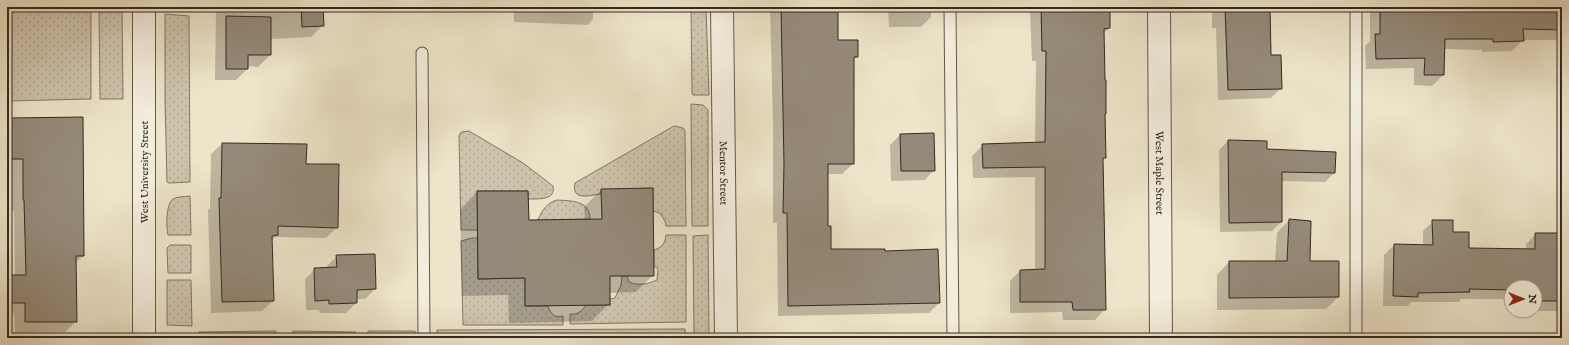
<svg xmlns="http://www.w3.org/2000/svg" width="1569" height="345" font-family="'IM FELL English',serif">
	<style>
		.grass { fill: url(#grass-dots); stroke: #827668 }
		.shadow { fill: #0003 }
		.building { fill: #958a79; stroke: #352822 }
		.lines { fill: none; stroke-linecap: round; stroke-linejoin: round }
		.service-casing { stroke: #63574c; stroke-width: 13 }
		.minor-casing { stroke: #63574c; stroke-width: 24 }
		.tertiary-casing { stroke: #63574c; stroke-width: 24 }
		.service { stroke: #f3eddc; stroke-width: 11 }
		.minor { stroke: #f3eddc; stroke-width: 22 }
		.tertiary { stroke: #f3eddc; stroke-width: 22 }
		.labels { text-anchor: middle; stroke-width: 3; stroke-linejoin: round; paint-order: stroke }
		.street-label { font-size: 11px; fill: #352822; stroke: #f3eddc }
	</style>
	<defs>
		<pattern id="grass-dots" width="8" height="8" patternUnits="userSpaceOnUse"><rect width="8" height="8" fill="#cec4ad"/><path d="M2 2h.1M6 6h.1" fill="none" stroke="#b2a895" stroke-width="1.8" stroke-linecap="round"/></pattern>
	</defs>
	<rect width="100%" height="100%" fill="#ede4c9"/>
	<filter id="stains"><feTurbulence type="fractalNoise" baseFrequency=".005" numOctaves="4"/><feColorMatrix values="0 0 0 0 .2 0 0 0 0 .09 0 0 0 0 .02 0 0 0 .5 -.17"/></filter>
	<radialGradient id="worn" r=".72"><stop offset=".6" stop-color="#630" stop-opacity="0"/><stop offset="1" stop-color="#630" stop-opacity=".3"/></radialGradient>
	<g class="grass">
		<polygon points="7,7 91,7 91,99 7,101"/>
		<polygon points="99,7 122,7 123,99 100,99"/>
		<polygon points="691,7 706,7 709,95 693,95 692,93"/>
		<polygon points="165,14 189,16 190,182 169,183 167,182 165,99"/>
		<polygon points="691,104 703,105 708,110 708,226 692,226"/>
		<path d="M674,126L683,128L685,131L686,226H666L665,221L660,213L653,211V188L601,190V194C591,195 571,202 575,183Z"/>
		<path d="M469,131L523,163L553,186C556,200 539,199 528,199V191H477L478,230H461L459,136L461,132Z"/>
		<path d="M190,196L191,235H168C166,228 166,205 172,200C176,196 185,197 190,196Z"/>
		<path d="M557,200C571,201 590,200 590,219L538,220C542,210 547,203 557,200Z"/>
		<path d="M666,235H686V322L570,324V314C578,315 582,311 586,305H610V299L615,298L621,285L622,276H627L629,282C637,286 649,284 657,280L658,269L654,266V250C662,247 665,244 666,235Z"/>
		<polygon points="708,235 709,334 708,338 694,338 693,236"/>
		<path d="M472,238H478V279L525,278V306H548C551,314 554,318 563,316V325H463L461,241Z"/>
		<polygon points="170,245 191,245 191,273 168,273 167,248"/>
		<polygon points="167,280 191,280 192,326 167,325"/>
		<polygon points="685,329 686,338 437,338 437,330"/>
		<polygon points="276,331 276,338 198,338 199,332"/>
		<polygon points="293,331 356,332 356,338 293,338"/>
		<polygon points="368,331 415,331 417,338 368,338"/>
	</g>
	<g class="shadow">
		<polygon points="216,7 322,7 323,25 311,37 270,39 270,55 258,67 247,66 247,69 236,80 215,80"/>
		<polygon points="338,7 375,7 372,10 338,9"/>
		<polygon points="514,7 593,7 593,19 588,25 514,22"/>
		<polygon points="770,7 837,7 837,41 857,57 853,60 853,164 842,174 827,174 827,227 830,250 939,303 929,313 778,316 777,223 773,223 773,127"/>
		<polygon points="888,7 931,7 931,17 921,27 889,27"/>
		<polygon points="1034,7 1096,7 1096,12 1109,28 1103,34 1105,158 1102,160 1105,309 1095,320 1063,320 1062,312 1010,313 1010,281 1020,271 1035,270 1035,177 973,178 972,156 983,145 1035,144 1036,61 1032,61 1030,10"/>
		<polygon points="1212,7 1269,7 1270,56 1281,88 1271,98 1218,100 1216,28 1212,28"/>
		<polygon points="1370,7 1562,7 1562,33 1555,40 1523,40 1512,51 1482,52 1482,50 1444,49 1443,75 1432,86 1414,85 1414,68 1366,69 1365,46 1370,41"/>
		<polygon points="7,119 83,256 75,263 76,321 65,332 15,333 14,313 7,313 7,276 15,276 14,211 12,211 12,169 7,169"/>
		<polygon points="900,135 934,170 925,180 891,181 890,145"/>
		<polygon points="1228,141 1266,150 1334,173 1325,182 1281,181 1281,222 1272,231 1220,232 1219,150"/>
		<polygon points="222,144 305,165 337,227 326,238 275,237 271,241 273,301 262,311 211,313 208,210 210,208 211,154"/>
		<polygon points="601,190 653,275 636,292 609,293 609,304 592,321 509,323 508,295 462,296 460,210 477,192 528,221 585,220 584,207"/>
		<polygon points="1289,220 1309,262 1338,297 1326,309 1217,310 1217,275 1229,262 1275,262 1277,233"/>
		<polygon points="1433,221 1452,233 1468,249 1526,250 1526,244 1536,234 1562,234 1562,311 1535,311 1535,287 1511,287 1511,299 1461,299 1459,302 1411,302 1408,306 1383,306 1384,255 1394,245 1423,246 1423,231"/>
		<polygon points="337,256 375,289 365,299 356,299 356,303 346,313 320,313 319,310 306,310 305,279 315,269 327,269 327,266"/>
	</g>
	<g class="building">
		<polygon points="301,7 323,7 324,26 302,27"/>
		<polygon points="781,7 838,7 838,40 858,40 858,57 854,57 854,164 828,164 828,226 831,226 831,249 885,249 885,251 938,249 940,303 788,306 787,213 783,213 784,164"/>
		<polygon points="1041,7 1097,7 1097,11 1110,10 1110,28 1104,29 1105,80 1106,80 1106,114 1105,114 1106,158 1103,158 1106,310 1073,310 1072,302 1020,302 1020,270 1045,269 1045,167 983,168 982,144 1045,142 1046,51 1042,51"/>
		<polygon points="1225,7 1270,7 1271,55 1281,55 1282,89 1228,90"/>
		<polygon points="1380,7 1562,7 1562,30 1523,29 1524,41 1493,42 1493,39 1445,39 1444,75 1424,75 1425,58 1376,59 1375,34 1380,34"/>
		<polygon points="226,16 271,17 271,55 248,55 248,69 226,69"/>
		<polygon points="83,117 84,256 76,256 77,322 25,322 25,303 7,303 7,275 26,275 24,200 23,200 23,159 7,159 7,118"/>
		<polygon points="934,133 935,171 901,171 900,134"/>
		<polygon points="1228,140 1267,141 1267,149 1336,152 1335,173 1282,172 1282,222 1229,223"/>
		<polygon points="222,143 307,144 306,164 339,164 338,228 278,226 278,235 272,236 274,301 222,302 219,198 221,198"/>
		<polygon points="653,188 654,276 610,276 610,305 525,306 525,278 478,279 477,191 528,191 529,220 602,219 601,189"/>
		<polygon points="1289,219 1311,221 1310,261 1339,261 1339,297 1229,298 1229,261 1287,261"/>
		<polygon points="1432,220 1453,220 1453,232 1469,232 1469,248 1535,249 1535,233 1562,233 1562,301 1535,301 1535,287 1511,287 1511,290 1469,289 1470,292 1418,293 1418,297 1393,296 1394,244 1433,245"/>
		<polygon points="375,254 376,289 357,290 357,303 329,304 329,300 315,301 314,268 337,267 336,255"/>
	</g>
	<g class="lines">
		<defs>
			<g id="service">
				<polyline points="950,7 953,338"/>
				<polyline points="1356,7 1356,338"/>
				<polyline points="422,53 424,338"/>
			</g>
			<g id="minor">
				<path id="s1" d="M722,7L726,338"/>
				<polyline points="144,338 144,7"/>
			</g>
			<g id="tertiary">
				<path id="s2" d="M1159,7L1161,338"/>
			</g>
		</defs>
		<use href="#service" class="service-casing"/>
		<use href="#minor" class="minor-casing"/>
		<use href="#tertiary" class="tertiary-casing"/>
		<use href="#service" class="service"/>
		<use href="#minor" class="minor"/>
		<use href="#tertiary" class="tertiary"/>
	</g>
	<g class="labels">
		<g class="street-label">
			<text transform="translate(144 172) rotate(-90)" y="4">West University Street</text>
			<text dy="4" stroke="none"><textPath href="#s1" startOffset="166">Mentor Street</textPath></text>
			<text dy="4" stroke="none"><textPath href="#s2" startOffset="166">West Maple Street</textPath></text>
		</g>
	</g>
	<rect width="1569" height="345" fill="none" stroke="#ede4c9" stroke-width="24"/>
	<rect x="8" y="8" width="1553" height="329" fill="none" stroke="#352822" stroke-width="2"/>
	<rect x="12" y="12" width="1545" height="321" fill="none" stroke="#352822"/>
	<g transform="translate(1523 299) rotate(90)"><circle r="19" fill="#f3eddc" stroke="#a79e92"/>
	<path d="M0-3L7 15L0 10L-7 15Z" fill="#8f2418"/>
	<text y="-6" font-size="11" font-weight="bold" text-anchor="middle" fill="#352822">N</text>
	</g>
	<rect width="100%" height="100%" filter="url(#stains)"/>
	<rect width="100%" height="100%" fill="url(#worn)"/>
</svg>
